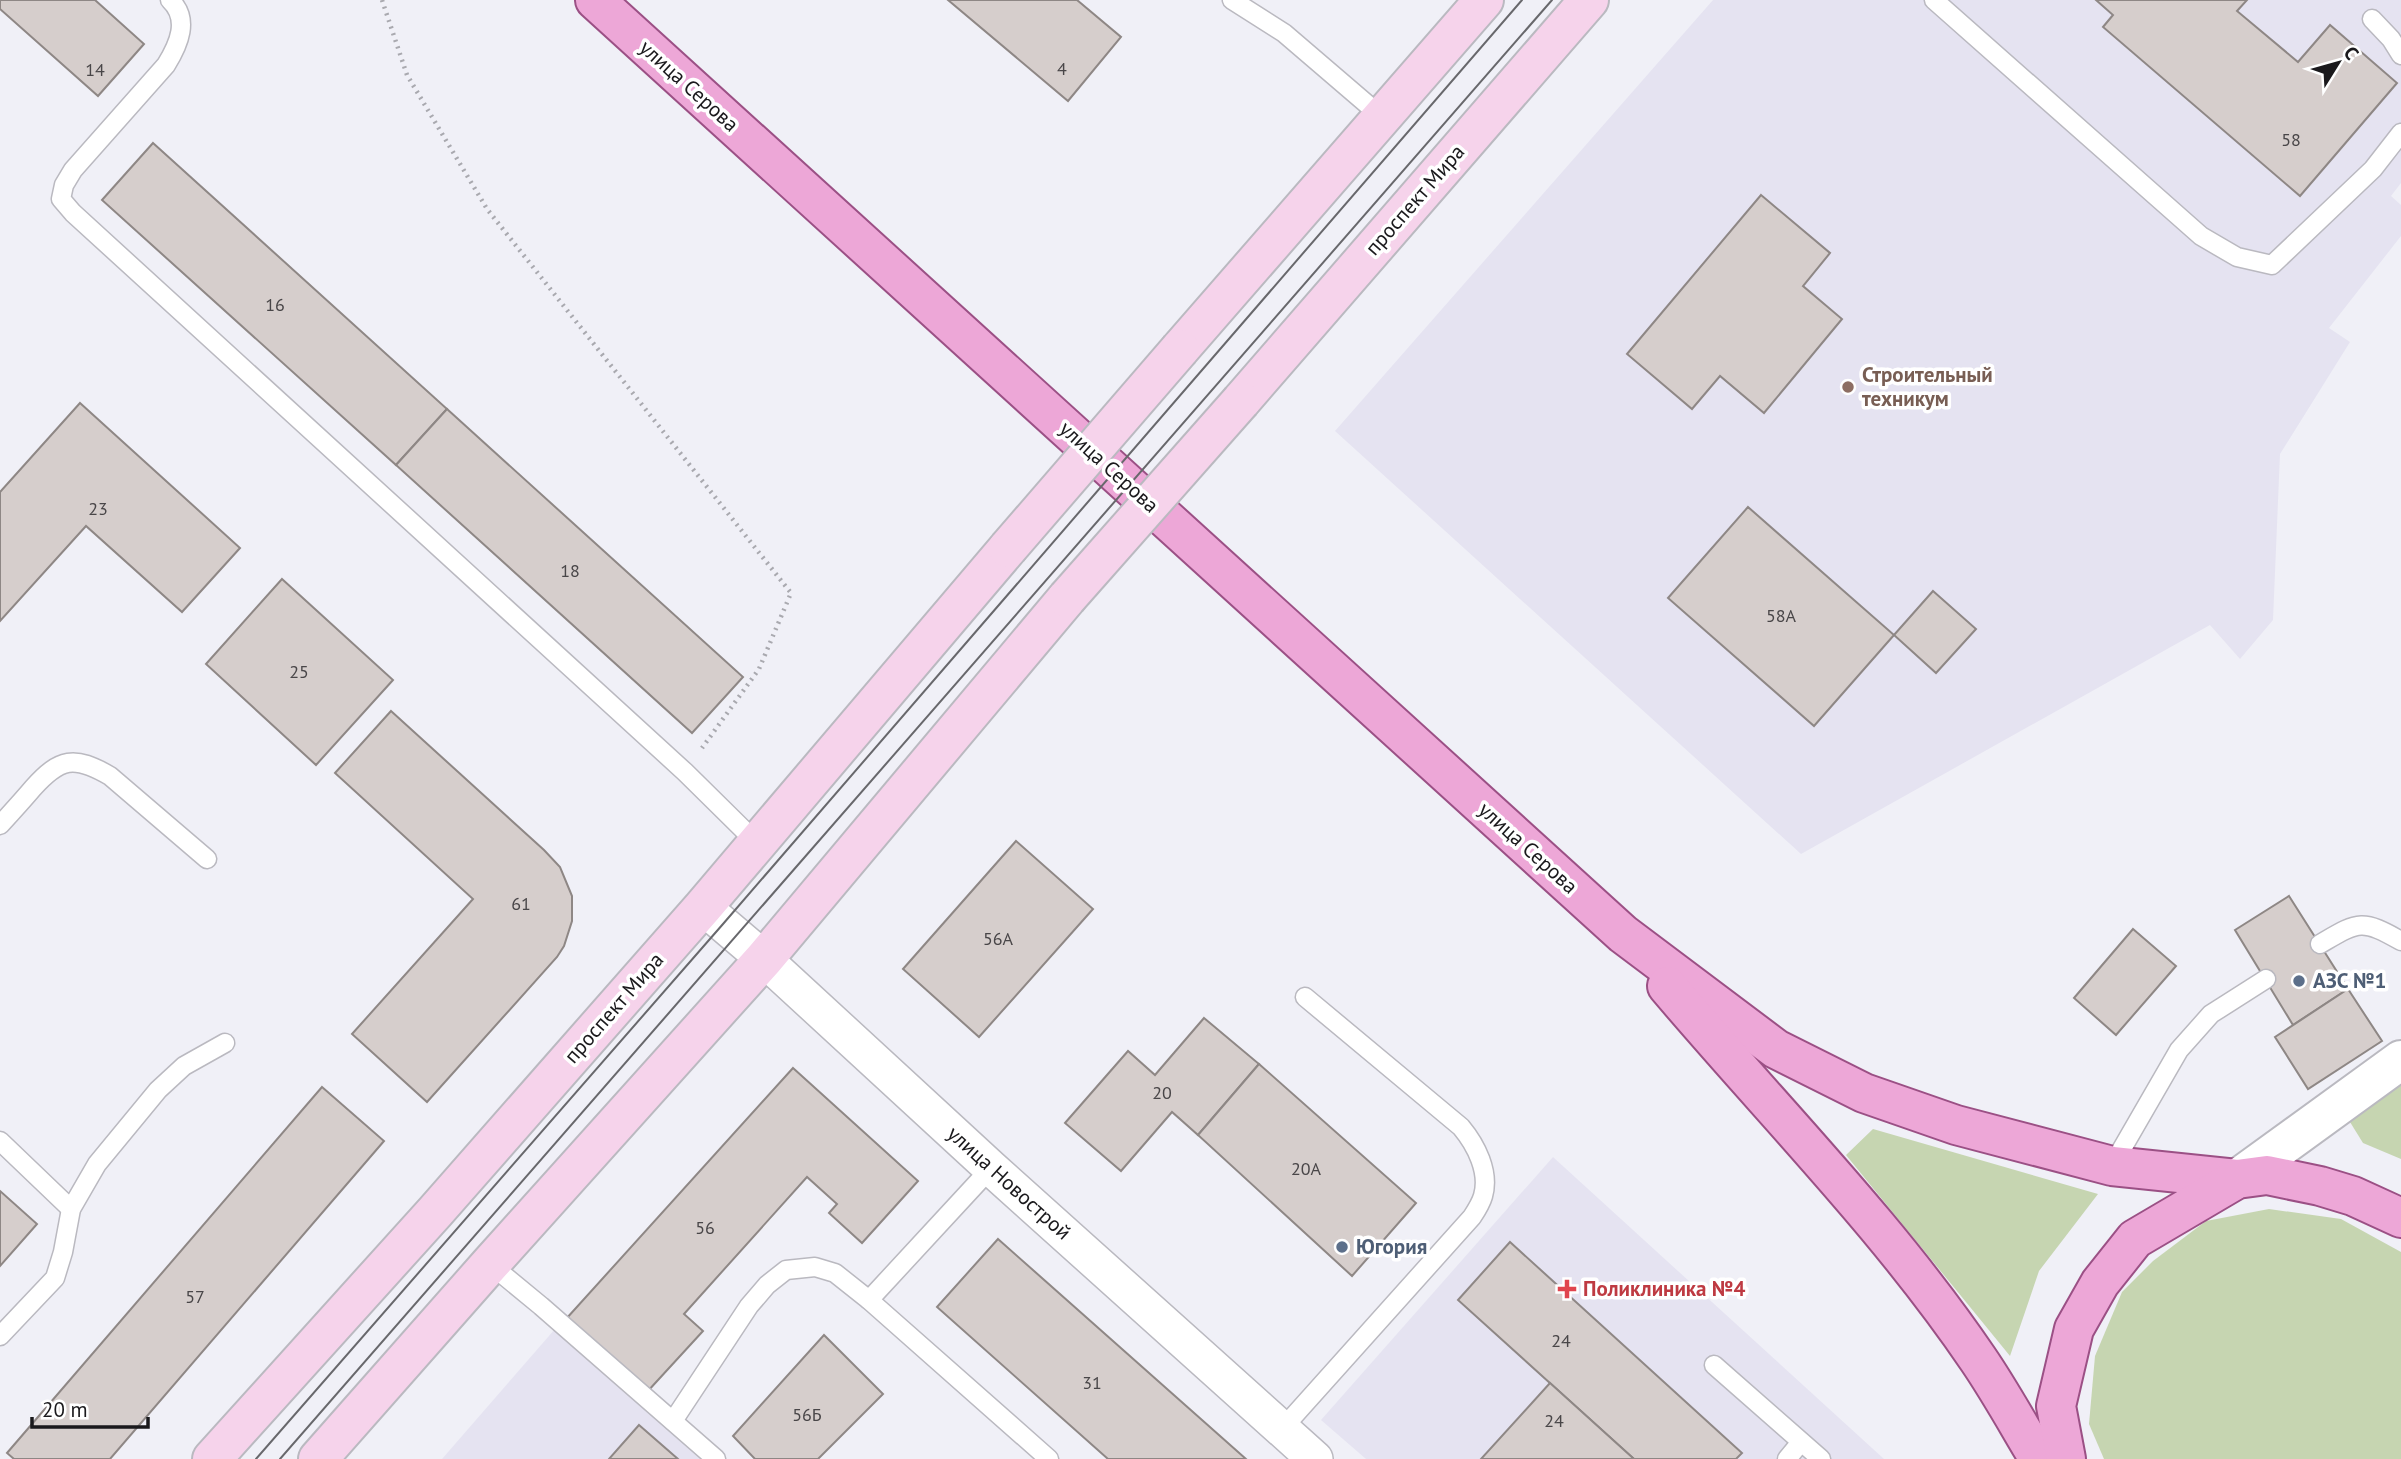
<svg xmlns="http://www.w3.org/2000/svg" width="2401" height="1459" font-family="'PT Sans',sans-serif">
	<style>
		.built { fill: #e5e3f1 }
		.green { fill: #c6d5b1 }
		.building { fill: #d6cecc; stroke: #8e8785; stroke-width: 2 }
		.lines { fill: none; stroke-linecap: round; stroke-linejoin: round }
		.service-casing { stroke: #bab9c0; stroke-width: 21 }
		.minor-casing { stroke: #bab9c0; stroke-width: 38 }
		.tertiary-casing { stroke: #bab9c0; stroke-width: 42 }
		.secondary-casing { stroke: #bab9c0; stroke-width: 42 }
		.primary-casing { stroke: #9b5085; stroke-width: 42 }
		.path { stroke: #a9a9af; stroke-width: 4.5; stroke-dasharray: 2 5; stroke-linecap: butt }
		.service { stroke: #fff; stroke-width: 18 }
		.minor { stroke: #fff; stroke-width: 35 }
		.tertiary { stroke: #fff; stroke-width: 38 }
		.secondary { stroke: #f6d3eb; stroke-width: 38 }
		.primary { stroke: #eda7d7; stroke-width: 38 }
		.tram { stroke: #68686c; stroke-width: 2 }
		.secondary-bridge-casing { stroke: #bab9c0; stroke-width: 42; stroke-linecap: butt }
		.secondary-bridge { stroke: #f6d3eb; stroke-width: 38 }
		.education-dot { fill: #8d6e63; stroke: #fff; stroke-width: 2.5 }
		.service-dot { fill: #5c6f8a; stroke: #fff; stroke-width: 2.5 }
		.health-dot { fill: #e0444e; stroke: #fff; stroke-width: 2.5 }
		.labels { text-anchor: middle; stroke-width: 7; stroke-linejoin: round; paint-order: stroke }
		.number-label { font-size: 18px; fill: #494648 }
		.street-label { font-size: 21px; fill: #1a191c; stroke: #fff }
		.education-label { font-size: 21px; font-weight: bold; fill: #785e54; stroke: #fff; text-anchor: start }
		.service-label { font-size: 21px; font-weight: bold; fill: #4e5e75; stroke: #fff; text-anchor: start }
		.health-label { font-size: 21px; font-weight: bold; fill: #be3a42; stroke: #fff; text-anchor: start }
	</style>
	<rect width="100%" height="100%" fill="#f0f0f7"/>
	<g class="built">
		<polygon points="1713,0 2401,0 2401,183 2391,196 2401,205 2401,236 2329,328 2350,342 2280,454 2273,620 2240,659 2210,625 1801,854 1335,431"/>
		<polygon points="1553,1157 1884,1459 1366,1459 1321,1420"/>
		<polygon points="555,1329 704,1459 442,1459"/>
	</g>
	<g class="green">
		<polygon points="2401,1081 2401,1159 2363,1143 2350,1122"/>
		<polygon points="1873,1129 2098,1194 2039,1271 2010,1356 1846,1155"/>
		<polygon points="2269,1209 2341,1219 2401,1252 2401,1459 2104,1459 2089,1424 2095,1356 2122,1292 2153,1261 2206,1221"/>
	</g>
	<g class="building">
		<polygon points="0,0 95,0 144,44 98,96 0,9"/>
		<polygon points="948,0 1077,0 1121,37 1068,101"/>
		<polygon points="2096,0 2247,0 2237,11 2298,62 2330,25 2397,83 2300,196 2103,27 2113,15"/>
		<polygon points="153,143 447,409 396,465 102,200"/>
		<polygon points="1761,195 1830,253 1803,286 1842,319 1764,413 1720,376 1692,409 1627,354"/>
		<polygon points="80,403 240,548 182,612 86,526 0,621 0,492"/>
		<polygon points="447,409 743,677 692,733 396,465"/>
		<polygon points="1748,507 1894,635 1814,726 1668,598"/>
		<polygon points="282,579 393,680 316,765 206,664"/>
		<polygon points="1933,591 1976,629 1936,673 1894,635"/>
		<polygon points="391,711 544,850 560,867 572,896 572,921 564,946 557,957 427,1102 352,1034 473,899 335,773"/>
		<polygon points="1016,841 1093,909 979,1037 903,969"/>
		<polygon points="2289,896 2348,989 2293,1025 2235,930"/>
		<polygon points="2133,929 2176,966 2116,1035 2074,998"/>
		<polygon points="2348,989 2382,1041 2308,1089 2275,1037"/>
		<polygon points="1204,1018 1259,1064 1198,1135 1172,1112 1121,1171 1065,1123 1128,1051 1155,1075"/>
		<polygon points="1259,1064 1416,1203 1352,1276 1198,1135"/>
		<polygon points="793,1068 918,1181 862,1243 829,1213 837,1204 807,1177 684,1314 703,1331 647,1392 566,1319"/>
		<polygon points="322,1087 384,1141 110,1459 14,1459 7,1453"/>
		<polygon points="0,1191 37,1224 0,1266"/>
		<polygon points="998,1239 1246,1459 1108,1459 937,1307"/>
		<polygon points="1510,1242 1742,1453 1736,1459 1634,1459 1458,1300"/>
		<polygon points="824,1335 883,1394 818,1459 755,1459 733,1436"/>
		<polygon points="1550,1383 1634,1459 1481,1459"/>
		<polygon points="639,1425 678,1459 609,1459"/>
	</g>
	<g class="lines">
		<defs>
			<g id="service">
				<path d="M170,0C190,19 179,44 166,65L73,170L64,185L61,199L73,213L685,772L757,843"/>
				<polyline points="1232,0 1284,33 1382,117"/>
				<polyline points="1934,0 2201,236 2237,257 2272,265 2373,169 2401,133"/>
				<polyline points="2372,19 2391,39 2401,55"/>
				<path d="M0,825C11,813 22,801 33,788C60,758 74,755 110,776L207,859"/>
				<path d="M2320,944C2358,922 2361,918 2401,941"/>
				<polyline points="0,1141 71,1209"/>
				<polyline points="2112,1166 2179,1050 2211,1014 2266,979"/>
				<polyline points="490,1264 541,1306 716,1459"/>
				<polyline points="869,1300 991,1168"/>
				<polyline points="0,1336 55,1278 63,1252 71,1209 97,1164 158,1090 184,1066 225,1043"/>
				<polyline points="1714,1365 1821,1459"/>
				<polyline points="673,1421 749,1306 767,1285 786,1270 815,1267 835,1273 869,1300 1049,1459"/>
				<path d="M1282,1429L1472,1217C1476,1211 1481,1203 1483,1196C1490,1172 1476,1145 1461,1127L1305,997"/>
				<polyline points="1787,1459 1801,1442"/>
			</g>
			<polyline id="minor" points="703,907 764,959 991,1168 1315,1459"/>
			<polyline id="tertiary" points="2237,1179 2401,1060"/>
			<g id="secondary">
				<polyline points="1180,349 1484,0"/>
				<polyline points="1241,401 1589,0"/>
				<polyline points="212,1459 435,1212 703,907 1008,548"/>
				<polyline points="318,1459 490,1264 764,959 1067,598"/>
			</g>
			<g id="primary">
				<polyline points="595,0 1623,934 1776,1049 1864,1093 1956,1125 2112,1166 2237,1179"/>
				<path d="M1667,986C1771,1109 1887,1225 1978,1359C2000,1391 2019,1426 2039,1459"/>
				<polyline points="2066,1459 2056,1406 2074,1329 2100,1283 2135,1239 2237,1179 2267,1175 2320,1186 2353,1196 2401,1218"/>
			</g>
		</defs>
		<use href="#service" class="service-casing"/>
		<use href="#minor" class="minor-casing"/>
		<use href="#tertiary" class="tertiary-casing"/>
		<use href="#secondary" class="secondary-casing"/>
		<use href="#primary" class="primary-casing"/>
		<polyline class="path" points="382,0 407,75 487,209 791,593 759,669 702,748"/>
		<use href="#service" class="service"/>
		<use href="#minor" class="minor"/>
		<use href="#tertiary" class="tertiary"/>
		<use href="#secondary" class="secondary"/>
		<use href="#primary" class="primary"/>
		<g class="tram">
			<polyline points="256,1459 723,924 1522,0"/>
			<polyline points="280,1459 1552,0"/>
		</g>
		<defs>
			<g id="secondary-bridge">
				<polyline points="1008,548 1180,349"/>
				<polyline points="1067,598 1241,401"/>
			</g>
		</defs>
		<use href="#secondary-bridge" class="secondary-bridge-casing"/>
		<use href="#secondary-bridge" class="secondary-bridge"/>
	</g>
	<circle class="education-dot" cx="1848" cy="387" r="7"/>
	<g class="service-dot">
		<circle cx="2299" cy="981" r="7"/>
		<circle cx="1342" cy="1247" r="7"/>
	</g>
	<path class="health-dot" d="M1563.5 1278.5h7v7h7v7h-7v7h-7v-7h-7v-7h7z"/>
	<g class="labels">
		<g class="number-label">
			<text x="1062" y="75">4</text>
			<text x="95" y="76">14</text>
			<text x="2291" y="146">58</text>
			<text x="275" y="311">16</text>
			<text x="98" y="515">23</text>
			<text x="570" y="577">18</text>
			<text x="1781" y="622">58А</text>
			<text x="299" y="678">25</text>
			<text x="521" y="910">61</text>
			<text x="998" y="945">56А</text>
			<text x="1162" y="1099">20</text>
			<text x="1306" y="1175">20А</text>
			<text x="705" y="1234">56</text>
			<text x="195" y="1303">57</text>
			<text x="1561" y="1347">24</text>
			<text x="1092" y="1389">31</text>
			<text x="807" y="1421">56Б</text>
			<text x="1554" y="1427">24</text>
		</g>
		<g class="street-label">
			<text transform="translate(689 86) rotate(42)" y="7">улица Серова</text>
			<text transform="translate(1415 200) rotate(-49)" y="7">проспект Мира</text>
			<text transform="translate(1109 467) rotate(42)" y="7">улица Серова</text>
			<text transform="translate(1528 848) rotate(42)" y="7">улица Серова</text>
			<text transform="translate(614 1008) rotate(-49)" y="7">проспект Мира</text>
			<text transform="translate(1009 1183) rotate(42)" y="7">улица Новострой</text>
		</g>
		<g class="education-label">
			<text x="1862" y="382">Строительный<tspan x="1862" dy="24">техникум</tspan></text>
		</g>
		<g class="service-label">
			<text x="2313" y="988">АЗС №1</text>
			<text x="1356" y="1254">Югория</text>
		</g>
		<g class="health-label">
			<text x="1583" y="1296">Поликлиника №4</text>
		</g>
	</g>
	<g transform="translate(2338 63) rotate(53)" stroke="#ffffff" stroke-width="5" paint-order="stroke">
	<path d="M0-5L12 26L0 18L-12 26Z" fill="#1a191c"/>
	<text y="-10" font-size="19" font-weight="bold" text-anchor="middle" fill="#1a191c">С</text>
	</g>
	<path d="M32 1417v10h116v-10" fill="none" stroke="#1a191c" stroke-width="3.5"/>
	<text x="42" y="1417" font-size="21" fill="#1a191c" stroke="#ffffff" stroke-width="5" paint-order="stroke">20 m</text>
</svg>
